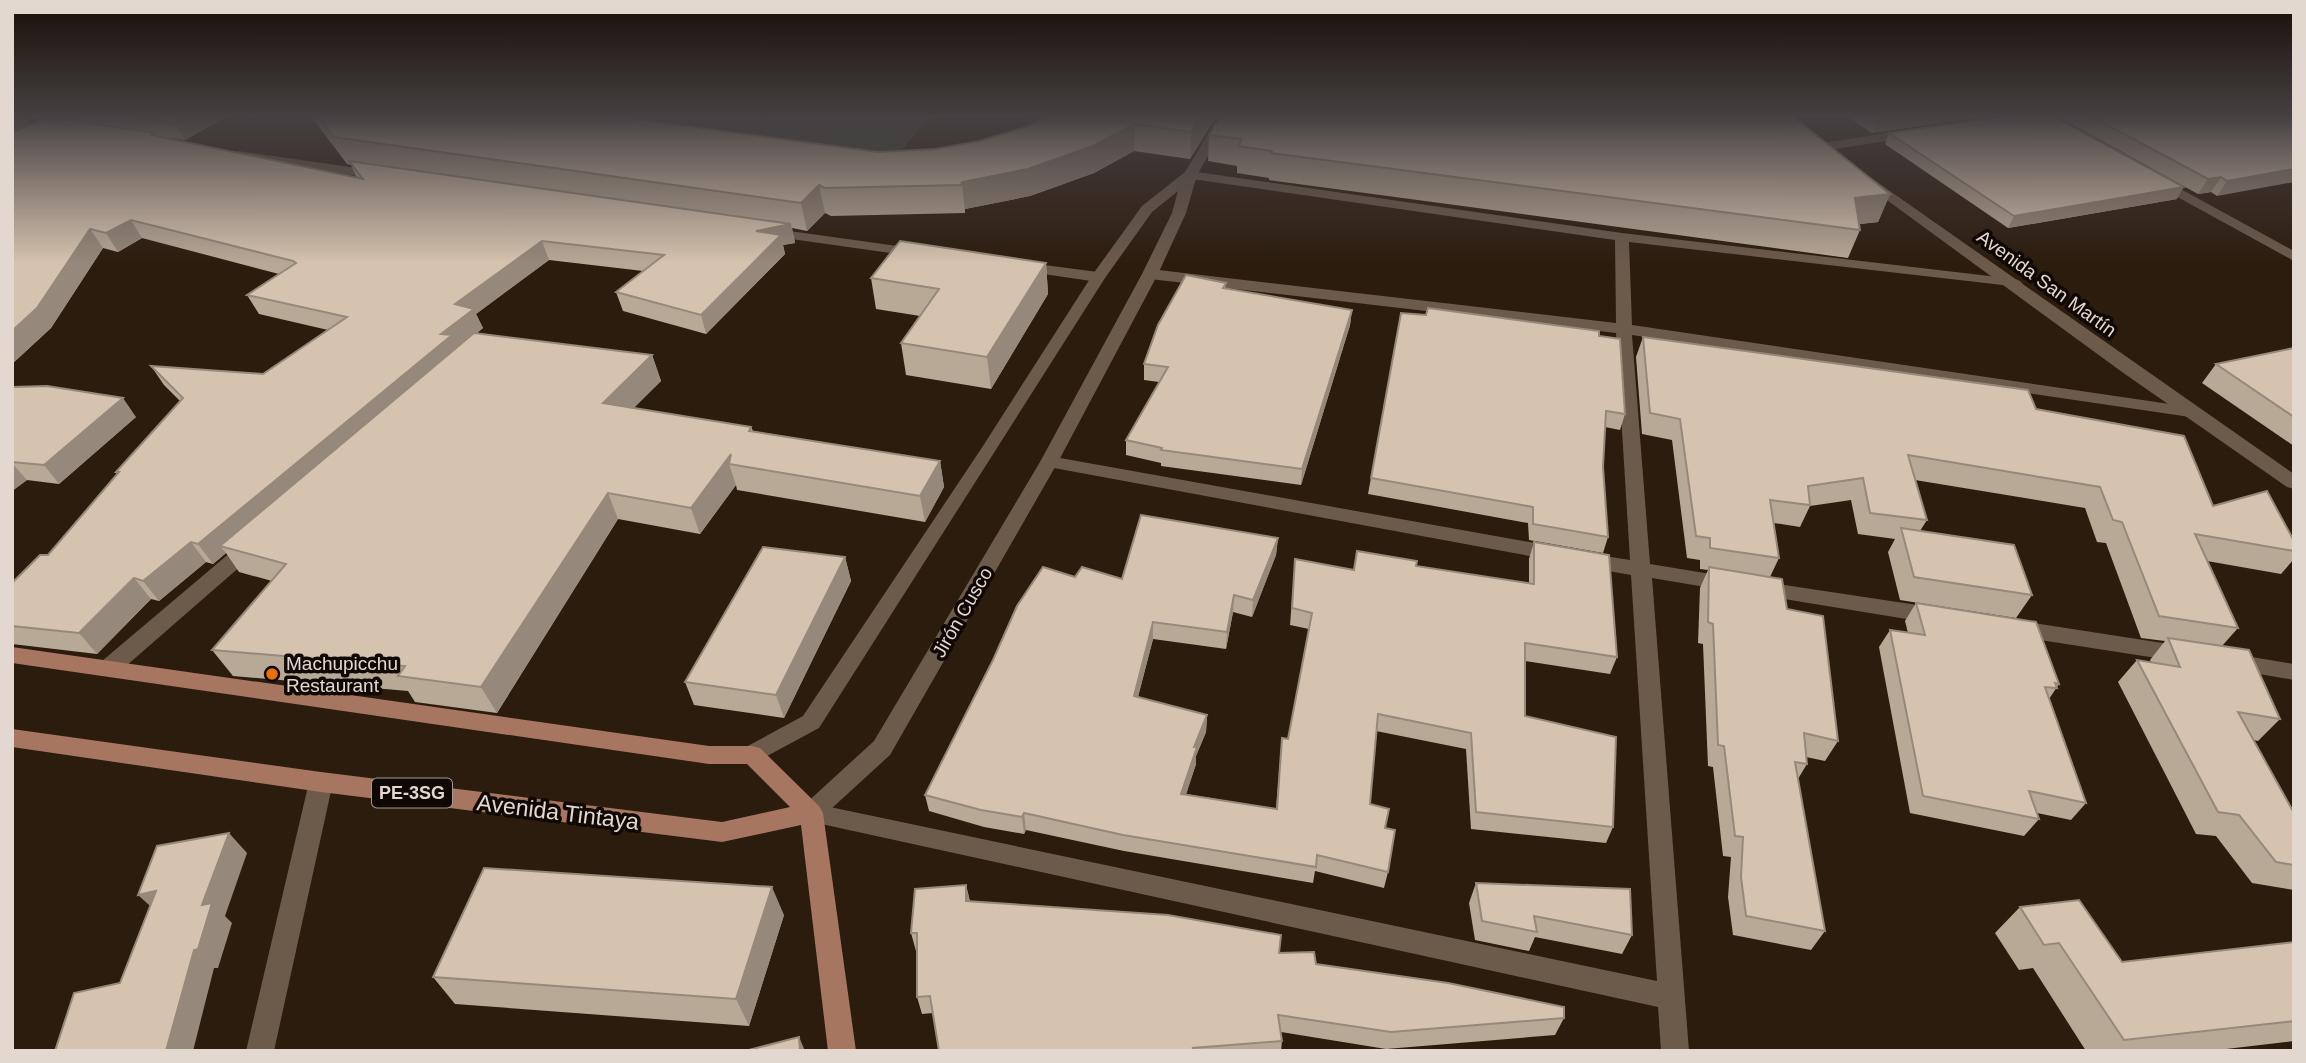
<svg xmlns="http://www.w3.org/2000/svg" width="2306" height="1063" font-family="Helvetica,sans-serif">
	<style>
		.green { fill: #3c4937 }
		.lines { fill: none; stroke-linecap: round; stroke-linejoin: round }
		.minor { fill: #6c5a4b; fill-rule: evenodd }
		.tertiary { fill: #6c5a4b; fill-rule: evenodd }
		.secondary { fill: #6c5a4b; fill-rule: evenodd }
		.primary { fill: #a67661; fill-rule: evenodd }
		.wall { fill: #b8a896; fill-rule: evenodd }
		.shaded-wall { fill: #96887a }
		.building { fill: #d6c3af; stroke: #96887a; stroke-width: 2 }
		.food-dot { fill: #e8710a; stroke: #0f0804; stroke-width: 2.5 }
		.labels { text-anchor: middle; stroke-width: 7; stroke-linejoin: round; paint-order: stroke }
		.shield { fill: #0f0804; stroke: #a39a93; stroke-width: 2 }
		.shield-label { font-size: 18px; font-weight: bold; fill: #e3d8d0 }
		.street-label { font-size: 19px; fill: #e3d8d0; stroke: #0f0804 }
		.poi-label { font-size: 19px; fill: #e3d8d0; stroke: #0f0804; text-anchor: start }
		.near-street-label { font-size: 23px; fill: #e3d8d0; stroke: #0f0804 }
	</style>
	<rect width="100%" height="100%" fill="#2c1c0e"/>
	<polygon class="green" points="567,115 932,115 892,161"/>
	<g class="lines">
		<g class="minor">
			<polygon points="73,115 89,115 12,154 12,145"/>
			<polygon points="1912,129 1917,130 1917,136 1823,151 1816,147 1823,143"/>
			<polygon points="238,151 378,171 385,175 378,179 233,158 231,155"/>
			<polygon points="1190,171 1622,233 2015,279 2020,281 2023,284 2020,287 1629,242 1632,325 2190,407 2199,412 2190,417 1632,335 1650,564 1729,577 1736,579 1739,584 1736,589 1729,591 1652,578 1689,1051 1661,1051 1658,1007 803,820 799,813 803,806 811,803 1657,981 1631,575 1586,567 1579,565 1576,560 1579,555 1586,553 1630,560 1616,333 1150,279 1142,274 1150,269 1616,323 1615,240 1185,178 1185,172"/>
			<polygon points="2157,176 2294,251 2294,261 2152,183 2152,177"/>
			<polygon points="768,228 919,249 926,253 919,257 763,235 761,232"/>
			<polygon points="1021,262 1098,272 1106,277 1098,282 1016,270 1013,267"/>
			<polygon points="1049,456 1557,547 1564,549 1567,554 1564,559 1557,561 1043,466 1040,462 1043,458"/>
			<polygon points="251,539 258,541 261,546 258,551 118,673 110,675 102,673 99,667 102,661 244,541"/>
			<polygon points="1759,581 1937,608 1944,611 1947,616 1944,621 1937,624 1759,595 1752,593 1749,588 1752,583"/>
			<polygon points="2015,620 2182,646 2189,648 2193,654 2189,660 2182,662 2015,636 2008,634 2005,628 2008,622"/>
			<polygon points="2233,654 2294,664 2294,680 2225,668 2222,662 2225,656"/>
			<polygon points="321,772 329,775 333,782 274,1051 246,1051 309,782 313,775"/>
		</g>
		<polygon class="tertiary" points="1220,115 1232,115 1197,175 1186,213 1158,274 1058,462 890,755 819,820 811,823 803,820 799,813 803,806 874,741 1040,462 1142,274 1172,213 1178,191 1152,212 1105,278 819,728 752,764 744,762 741,755 744,748 803,716 981,449 1093,274 1142,206 1185,172"/>
		<polygon class="secondary" points="1870,177 2294,474 2294,489 2287,487 2122,372 1865,184 1863,181"/>
		<polygon class="primary" points="12,647 709,746 752,746 760,748 819,806 823,813 856,1051 828,1051 801,825 722,842 321,792 12,747 12,729 321,772 722,822 790,807 747,764 709,764 12,663"/>
	</g>
	<g class="wall">
		<path d="M12,115H68L60,119L77,121L72,115H230L185,140L158,136L357,178L351,165L347,164L310,115H605L878,152L935,149L979,141L1026,127L1055,115H1217L1190,159L1134,151L1094,173L1030,196L965,209V213L831,216L825,213L807,231L792,228L795,243L783,245L785,254L706,334L623,311L616,292L643,271L549,260L476,314L483,328L477,333L652,355L661,381L633,408L751,427L753,431L940,461L944,487L925,522L737,490L736,485L700,534L618,519L497,713L415,702L408,691L233,676L212,650L272,581L239,572L226,553L213,564L206,562L159,601L151,599L97,654L12,644V583L48,555L117,474L116,472L180,401L164,385L151,366L263,374L328,330L259,314L247,295L279,274L142,238L118,252L103,248L51,328L12,364ZM25,116L43,119L30,125Z"/>
		<polygon points="1845,115 1994,115 1872,133"/>
		<polygon points="2055,115 2294,115 2217,196 2211,192 2198,194"/>
		<polygon points="1889,133 2177,199 2008,228 1885,144"/>
		<polygon points="1209,135 1890,194 1878,222 1859,224 1860,230 1848,258 1269,180 1269,178 1237,173 1237,166 1208,161"/>
		<polygon points="1046,263 1048,294 991,389 906,375 901,343 920,316 876,309 871,278"/>
		<polygon points="1226,283 1225,289 1352,310 1350,325 1301,485 1161,466 1161,463 1126,455 1126,440 1159,382 1144,380 1144,364"/>
		<polygon points="1401,313 1599,336 1625,414 1620,430 1605,427 1603,467 1608,537 1603,553 1529,540 1528,523 1368,494"/>
		<polygon points="1643,337 2036,409 2213,506 2294,541 2294,559 2281,574 2207,561 2238,628 2222,646 2280,719 2258,741 2254,740 2294,813 2294,890 2252,883 2216,836 2196,834 2118,682 2137,660 2151,662 2150,660 2165,641 2141,638 2106,543 2097,542 2085,508 1915,480 1927,520 1920,531 2032,595 2016,618 1900,600 1888,552 1895,539 1858,534 1851,500 1810,506 1800,527 1774,523 1779,558 1770,577 1787,609 1838,741 1825,761 1806,757 1807,764 1798,779 1825,931 1811,950 1733,935 1728,897 1731,857 1723,856 1713,767 1708,766 1703,644 1698,643 1700,588 1708,570 1700,569 1700,560 1687,558 1672,440 1642,434 1636,357"/>
		<polygon points="2294,348 2294,446 2202,383 2216,364"/>
		<polygon points="12,387 136,417 59,484 27,480 12,491"/>
		<polygon points="1278,538 1276,555 1252,617 1233,612 1226,649 1153,639 1138,697 1207,715 1206,732 1196,756 1196,764 1186,794 1276,809 1282,738 1288,739 1309,629 1290,625 1295,559 1354,570 1416,566 1529,583 1529,559 1534,542 1617,657 1610,674 1525,661 1525,716 1613,827 1606,843 1471,829 1466,749 1376,731 1370,804 1385,828 1388,872 1384,888 1315,871 1313,883 1124,851 1026,830 1024,834 984,827 929,811 925,795 1075,577 1122,579"/>
		<polygon points="845,557 851,581 784,718 694,705 685,682"/>
		<polygon points="1916,603 2059,684 2049,699 2086,803 2071,820 2037,813 2039,819 2024,836 1910,813 1879,647 1890,630 1908,633 1905,621"/>
		<polygon points="1476,883 1632,935 1622,954 1535,937 1529,951 1475,940 1469,903"/>
		<polygon points="966,885 970,901 1279,953 1316,964 1564,1018 1555,1035 1386,1049 1281,1032 1282,1041 1281,1051 939,1051 933,1013 922,1014 917,997 917,951 916,951 911,933"/>
		<polygon points="2020,907 2122,962 2294,942 2294,1041 2209,1051 2086,1051 2033,968 2019,970 1995,933"/>
		<polygon points="784,915 749,1026 455,1004 433,977"/>
	</g>
	<g class="shaded-wall">
		<polygon points="20,115 24,115 34,131 12,142 12,119"/>
		<polygon points="51,115 68,115 56,121"/>
		<polygon points="189,115 230,115 185,140 175,123"/>
		<polygon points="1202,115 1217,115 1190,159 1191,132"/>
		<polygon points="1904,115 1994,115 1872,133 1878,119"/>
		<polygon points="1134,124 1134,151 1094,173 1030,196 965,209 965,213 962,182"/>
		<polygon points="2294,169 2294,182 2217,196 2227,181"/>
		<polygon points="2221,177 2211,192 2198,194 2208,179"/>
		<polygon points="819,185 825,213 807,231 801,203"/>
		<polygon points="2184,187 2177,199 2008,228 2014,216"/>
		<polygon points="1890,194 1878,222 1843,226 1855,198"/>
		<polygon points="131,220 142,238 118,252 106,233"/>
		<polygon points="791,224 795,243 783,245 785,254 706,334 701,315 756,231"/>
		<polygon points="90,229 103,248 51,328 12,364 12,331"/>
		<polygon points="542,241 549,260 476,314 483,328 458,347 220,546 226,553 213,564 198,544 441,334 455,304"/>
		<polygon points="1046,263 1048,294 991,389 987,357"/>
		<polygon points="1352,310 1350,325 1301,485 1302,469"/>
		<polygon points="652,355 661,381 613,429 603,403"/>
		<polygon points="123,398 136,417 59,484 44,465"/>
		<polygon points="731,454 729,464 736,485 700,534 691,508"/>
		<polygon points="940,461 944,487 925,522 920,496"/>
		<polygon points="12,463 27,480 12,491"/>
		<polygon points="608,493 618,519 497,713 481,687"/>
		<polygon points="1278,538 1276,555 1252,617 1253,600"/>
		<polygon points="191,542 206,562 159,601 143,581"/>
		<polygon points="845,557 851,581 784,718 776,695"/>
		<polygon points="134,578 151,599 97,654 79,633"/>
		<polygon points="1234,595 1233,612 1226,649 1227,632"/>
		<polygon points="1153,622 1153,639 1134,712 1134,696"/>
		<polygon points="1207,715 1206,732 1196,756 1196,764 1181,810 1181,794 1194,747"/>
		<polygon points="1024,813 1026,830 1024,834 1022,817"/>
		<polygon points="229,833 247,853 225,916 232,923 218,968 214,968 193,1051 166,1051 194,950 202,905"/>
		<polygon points="966,885 970,903 966,901"/>
		<polygon points="772,887 784,915 749,1026 736,999"/>
		<polygon points="156,891 159,914 138,895"/>
		<polygon points="799,1037 805,1051 800,1051"/>
	</g>
	<g class="building">
		<polygon points="12,115 20,115 12,119"/>
		<polygon points="121,115 189,115 175,123"/>
		<polygon points="317,115 605,115 878,152 935,149 979,141 1026,127 1055,115 1202,115 1191,132 1134,124 1093,146 1028,169 962,182 961,185 825,188 819,185 801,203 334,137"/>
		<polygon points="1221,115 1791,115 1890,194 1855,198 1860,230 1271,153 1272,151 1238,146 1242,139 1209,135"/>
		<polygon points="1873,115 1904,115 1878,119"/>
		<polygon points="2012,115 2051,115 2184,187 2014,216 1889,133"/>
		<polygon points="2089,115 2294,115 2294,169 2227,181 2221,177 2208,179"/>
		<polygon points="48,117 156,133 152,135 363,179 349,161 791,224 756,231 781,235 701,315 616,292 664,255 542,241 455,304 474,309 441,334 452,335 198,544 191,542 143,581 134,578 79,633 12,626 12,583 40,555 48,555 119,472 116,472 183,398 151,366 263,374 347,317 247,295 296,263 293,261 131,220 106,233 90,229 37,308 12,331 12,133"/>
		<polygon points="900,241 1046,263 987,357 901,343 939,289 871,278"/>
		<polygon points="1186,275 1226,283 1223,288 1352,310 1302,469 1161,450 1162,448 1126,440 1168,367 1144,364 1158,325"/>
		<polygon points="1428,308 1599,331 1599,336 1620,339 1625,414 1606,411 1603,467 1608,537 1533,524 1533,507 1371,478 1401,313 1426,315"/>
		<polygon points="474,333 652,355 603,403 751,427 749,431 940,461 920,496 729,464 731,454 691,508 608,493 481,687 398,676 405,666 212,650 286,564 220,546"/>
		<polygon points="1643,337 2028,390 2036,409 2184,436 2213,506 2267,491 2294,541 2294,551 2195,534 2238,628 2159,616 2122,522 2113,520 2100,487 1908,455 1927,520 1870,513 1863,478 1808,486 1810,505 1770,500 1779,558 1710,548 1710,538 1696,536 1680,419 1650,413"/>
		<polygon points="2294,348 2294,417 2216,364"/>
		<polygon points="47,386 123,398 44,465 12,462 12,387"/>
		<polygon points="1141,515 1278,538 1253,600 1234,595 1227,632 1153,622 1134,696 1207,715 1194,747 1197,747 1181,794 1277,809 1282,738 1288,739 1312,613 1292,608 1295,559 1354,570 1357,551 1417,561 1416,566 1534,584 1534,542 1609,555 1617,657 1525,643 1525,716 1616,737 1613,827 1476,812 1471,733 1378,714 1370,804 1389,809 1385,828 1395,830 1388,872 1317,855 1316,867 1123,835 1024,813 1022,817 981,810 925,795 993,660 1017,606 1043,567 1075,577 1082,567 1122,579"/>
		<polygon points="1901,528 2014,545 2032,595 1914,577"/>
		<polygon points="763,547 845,557 776,695 685,682"/>
		<polygon points="1709,567 1782,579 1787,609 1823,616 1838,741 1804,733 1807,764 1795,762 1825,931 1746,916 1741,877 1743,837 1735,836 1724,746 1718,745 1713,624 1708,622"/>
		<polygon points="1916,603 2036,622 2059,684 2055,683 2057,688 2045,687 2086,803 2029,791 2039,819 1923,796 1890,630 1925,635"/>
		<polygon points="2168,638 2249,650 2280,719 2238,712 2294,813 2294,865 2276,862 2239,815 2218,812 2137,660 2180,667"/>
		<polygon points="229,833 202,905 212,903 198,949 194,950 166,1051 55,1051 74,993 120,983 156,891 138,895 157,846"/>
		<polygon points="484,868 772,887 736,999 433,977"/>
		<polygon points="1476,883 1630,889 1632,935 1534,916 1537,932 1482,921"/>
		<polygon points="966,885 966,901 1168,915 1281,935 1279,953 1314,952 1316,964 1448,983 1564,1007 1564,1018 1391,1032 1278,1015 1282,1041 1193,1048 1194,1051 939,1051 930,996 917,997 917,933 911,933 915,889"/>
		<polygon points="2079,900 2122,962 2294,942 2294,1021 2124,1040 2059,943 2044,945 2020,907"/>
		<polygon points="799,1037 800,1051 745,1051"/>
	</g>
	<linearGradient id="sky" x2="0" y2="1"><stop stop-color="#180f08"/><stop offset="0.44" stop-color="#454041"/><stop offset="1" stop-color="#454041" stop-opacity="0"/></linearGradient>
	<rect width="2306" height="264" fill="url(#sky)"/>
	<circle class="food-dot" cx="272" cy="674" r="7"/>
	<g class="labels">
		<rect class="shield" x="372" y="778.5" width="80" height="29" rx="5"/>
		<g class="shield-label">
			<text x="412" y="799">PE-3SG</text>
		</g>
		<g class="street-label">
			<text transform="translate(2047 283) rotate(36)" y="7">Avenida San Martín</text>
			<text transform="translate(962 612) rotate(-60)" y="7">Jirón Cusco</text>
		</g>
		<g class="poi-label">
			<text x="286" y="670">Machupicchu<tspan x="286" dy="22">Restaurant</tspan></text>
		</g>
		<g class="near-street-label">
			<text transform="translate(558 812) rotate(7)" y="8">Avenida Tintaya</text>
		</g>
	</g>
	<rect width="2306" height="1063" fill="none" stroke="#e3d8d0" stroke-width="28"/>
</svg>
